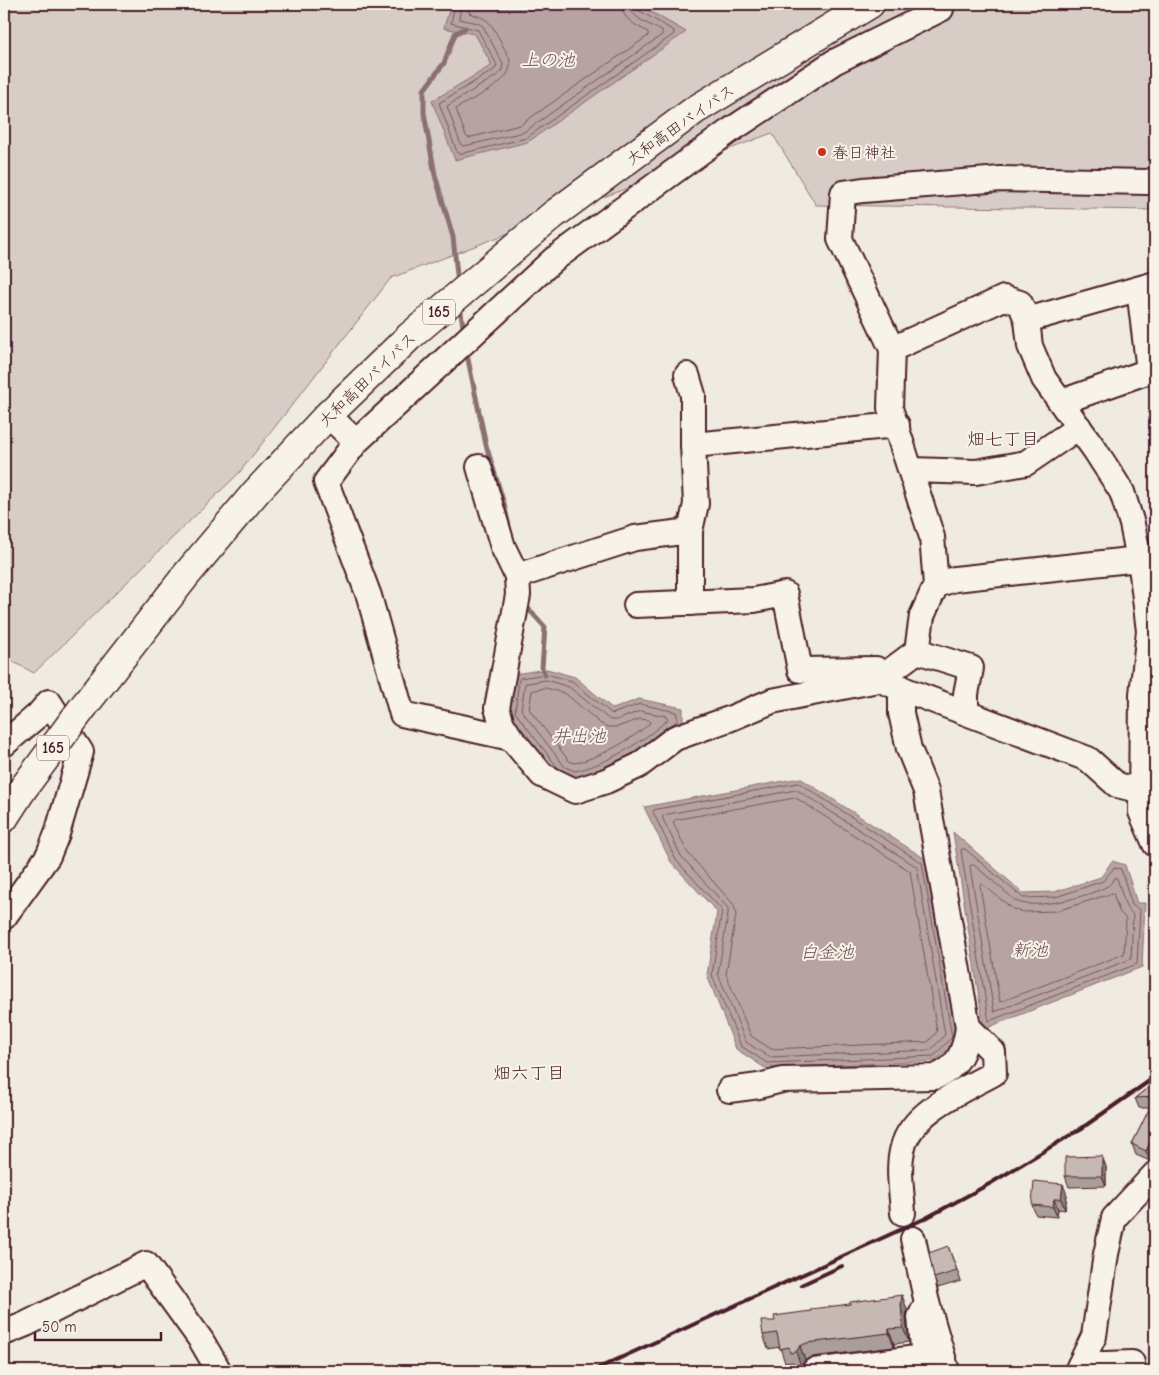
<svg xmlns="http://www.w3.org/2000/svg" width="1159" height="1375" font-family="'Comic Neue','Klee One',sans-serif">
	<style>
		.green { fill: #d8cdc6; stroke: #917678 }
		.water { fill: #b7a4a2; stroke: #8b6f72 }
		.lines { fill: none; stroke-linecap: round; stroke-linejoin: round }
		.shore { stroke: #76545b; stroke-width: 1 }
		.stream { stroke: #8b6f72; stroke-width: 5 }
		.minor-casing { stroke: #4a1f2b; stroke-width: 28 }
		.highway-casing { stroke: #4a1f2b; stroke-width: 31 }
		.minor { stroke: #f7f3e8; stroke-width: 24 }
		.highway { stroke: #f7f3e8; stroke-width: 28 }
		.rail { stroke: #4a1f2b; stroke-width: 4 }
		.highway-bridge-casing { stroke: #4a1f2b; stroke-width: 31; stroke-linecap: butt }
		.highway-bridge { stroke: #f7f3e8; stroke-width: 28 }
		.wall { fill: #aa9e9a; stroke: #4a1f2b }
		.shaded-wall { fill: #8b817d; stroke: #4a1f2b }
		.building { fill: #c6b8b3; stroke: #4a1f2b }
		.poi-dot { fill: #c8321e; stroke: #f7f3e8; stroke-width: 2 }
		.labels { text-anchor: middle; stroke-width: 4; stroke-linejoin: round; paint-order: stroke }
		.shield { fill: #f7f3e8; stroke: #7e5f64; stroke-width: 1 }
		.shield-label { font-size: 15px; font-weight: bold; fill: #4a1f2b }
		.street-label { font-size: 16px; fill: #4a1f2b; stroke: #f7f3e8 }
		.poi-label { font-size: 16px; fill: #4a1f2b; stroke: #f7f3e8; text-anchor: start }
		.water-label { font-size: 18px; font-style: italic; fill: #704e55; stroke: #f7f3e8 }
		.neighbourhood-label { font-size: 18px; fill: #4a1f2b; stroke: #f7f3e8 }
	</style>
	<rect width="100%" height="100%" fill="#f0ebe0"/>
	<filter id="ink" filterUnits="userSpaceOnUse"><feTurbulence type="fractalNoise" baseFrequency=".02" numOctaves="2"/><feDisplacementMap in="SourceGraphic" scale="10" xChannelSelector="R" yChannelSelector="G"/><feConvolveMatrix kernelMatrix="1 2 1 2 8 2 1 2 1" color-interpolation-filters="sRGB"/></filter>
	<g filter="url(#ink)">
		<polygon class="green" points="4,4 451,4 444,28 475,34 492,65 686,32 637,4 1155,4 1155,210 816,205 772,133 391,278 239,473 34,673 4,657"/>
		<g class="water">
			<polygon points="451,4 637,4 686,32 528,142 455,160 432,101 492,65 475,34 444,28"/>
			<polygon points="547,669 575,677 613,709 639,699 683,708 683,723 647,749 576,783 558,777 510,714 514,674"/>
			<polygon points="800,778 927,860 957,1040 936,1061 765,1068 736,1049 707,975 717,912 671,862 644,807"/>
			<polygon points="953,832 1023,893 1054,892 1101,877 1112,861 1125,865 1137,903 1145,903 1142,967 984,1029"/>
		</g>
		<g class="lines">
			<g class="shore">
				<polyline points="455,4 451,23 478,30 497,65 494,70 439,103 457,152 460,154 526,138 674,34 674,31 638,10 635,4"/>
				<path d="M461,4L459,19L478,23L483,26L503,64L502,70L498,75L447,106L461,145L464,146L524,132L662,35V31C651,25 630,18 629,4"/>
				<path d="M469,4V13C491,20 490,22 501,42C504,49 510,56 510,63C512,84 471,98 456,109L466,136L468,138L520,125L648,36V32C636,25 622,20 621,4"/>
				<path d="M546,680L569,687L610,720H617L640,711L666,716L668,719C645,741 605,765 575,771L565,767L521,710L525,684Z"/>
				<path d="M546,688L566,694L601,724L608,727H617L640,719L649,720L650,723C632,740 598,758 575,763L569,761L529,709L532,691Z"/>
				<polyline points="558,768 515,712 519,680 520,678 546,674 572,681 612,714 640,704 676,712 678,720 670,726"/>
				<polygon points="799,783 922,863 952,1037 934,1056 767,1063 741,1046 712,975 722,910 676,860 653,812 654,810"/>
				<polygon points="797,790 917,867 945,1035 931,1050 769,1057 746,1042 718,974 728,914 728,908 681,856 662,817 664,815"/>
				<polygon points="796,798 910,871 937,1032 928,1042 771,1049 751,1036 726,974 736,915 734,905 687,852 673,822 675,820"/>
				<polygon points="962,849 965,849 1023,898 1056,897 1103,881 1114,868 1121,869 1132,905 1140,910 1137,964 989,1021 961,851"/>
				<path d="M971,865H974L1016,901C1034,911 1089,896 1106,887C1110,885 1112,882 1114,878H1117L1126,907L1133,915L1131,959L994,1012L970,867Z"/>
				<polygon points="982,884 1013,909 1023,912 1057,911 1113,893 1119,911 1126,919 1124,954 1000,1002 980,886"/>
			</g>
			<g class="stream">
				<polyline points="458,284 453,237 435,175 424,113 424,90 444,63 455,34 465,28"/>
				<polyline points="460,305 464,334"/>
				<polyline points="466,350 486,445 504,504 510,531"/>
				<polyline points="523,603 545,627 542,668 545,675"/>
			</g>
			<defs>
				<g id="minor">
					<polyline points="938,4 941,9 834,62 728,132 553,260 356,442 326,482 369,596 402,714 511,738 542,775 575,791 606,781 638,766 675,738 729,719 772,701 878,680 917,651 922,616 936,585 932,537 890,408 892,349 840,239 843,193 863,190 1001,179 1147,182 1155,180"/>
					<polyline points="1139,289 1149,371"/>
					<polyline points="1027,320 1155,284"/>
					<polyline points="892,349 1004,298 1020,303 1027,320 1030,346 1044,379 1095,450 1122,492 1132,524 1142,574 1149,631 1142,694 1141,812 1155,844"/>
					<polyline points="687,375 693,395 693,445"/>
					<polyline points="1061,402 1149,371 1155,371"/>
					<polyline points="328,415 356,442"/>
					<polyline points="479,467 503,547 517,576 518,595 497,708 502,724 511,738"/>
					<polyline points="911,470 976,472 1026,463 1079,427"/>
					<polyline points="517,576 635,538 690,531"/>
					<polyline points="936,585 955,579 1139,559"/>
					<polyline points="690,603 690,531 696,504 693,445 897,425"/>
					<polyline points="636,605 754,600 785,594 800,670 876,669"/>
					<polyline points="917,651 971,668 966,694 966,712"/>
					<polyline points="887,683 1088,759 1117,785 1142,791 1155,789"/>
					<polyline points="4,744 38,715 49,702 81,752 57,834 48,856 4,917"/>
					<path d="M729,1090L759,1086L782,1080L935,1077C958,1068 965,1051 968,1027L926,791L909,749L901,713V687"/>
					<path d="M903,1213C902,1192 897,1168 903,1147C912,1111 964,1090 994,1073L993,1052L968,1027"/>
					<polyline points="913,1239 927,1303 947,1371"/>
					<polyline points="4,1333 26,1324 146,1264 201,1340 219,1371"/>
					<polyline points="1080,1365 1132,1363 1133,1371"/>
					<polyline points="814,1371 924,1357 920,1317 927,1303"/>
					<polyline points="1077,1371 1094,1336 1106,1254 1114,1218 1155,1174"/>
				</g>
				<g id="highway">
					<polyline points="84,706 187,574 256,492 328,415 409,337 553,215 695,110 870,4"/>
					<polyline points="4,818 22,790"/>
				</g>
			</defs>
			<use href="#minor" class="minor-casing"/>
			<use href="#highway" class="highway-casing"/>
			<use href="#minor" class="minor"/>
			<use href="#highway" class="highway"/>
			<g class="rail">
				<polyline points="801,1285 842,1266"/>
				<polyline points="592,1371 926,1218 991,1183 1082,1128 1155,1077"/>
			</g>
			<defs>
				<polyline id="highway-bridge" points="22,790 84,706"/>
			</defs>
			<use href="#highway-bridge" class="highway-bridge-casing"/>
			<use href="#highway-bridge" class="highway-bridge"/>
		</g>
		<g class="wall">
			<polygon points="1155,1082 1155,1150 1150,1161 1136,1155 1132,1144 1150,1108 1139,1108 1135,1098"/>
			<polygon points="1102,1156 1106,1167 1106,1186 1069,1187 1065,1176"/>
			<polygon points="1067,1195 1065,1210 1058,1209 1057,1217 1036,1215 1032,1205"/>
			<polygon points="948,1246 961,1281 938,1288 934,1278"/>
			<polygon points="850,1304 907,1309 906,1318 909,1342 894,1344 894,1347 812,1357 805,1360 801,1366 795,1368 793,1362 785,1363 780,1347 768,1349 763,1335 775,1321 811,1311"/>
		</g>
		<g class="shaded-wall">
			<polygon points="1155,1132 1155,1150 1150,1161 1146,1151"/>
			<polygon points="1102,1156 1106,1167 1106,1186 1102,1176"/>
			<polygon points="1063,1184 1067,1195 1065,1210 1061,1199"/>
			<polygon points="1054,1199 1058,1209 1057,1217 1053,1207"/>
			<polygon points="902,1295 907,1309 906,1318 909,1342 903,1328 901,1304"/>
			<polygon points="889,1329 894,1344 894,1347 889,1333"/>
			<polygon points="800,1346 805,1360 801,1366 796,1352"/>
		</g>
		<g class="building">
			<polygon points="1155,1082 1155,1132 1146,1151 1132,1144 1155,1097 1135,1098"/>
			<polygon points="1102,1156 1102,1176 1065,1176 1065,1157"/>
			<polygon points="1034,1181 1063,1184 1061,1199 1054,1199 1053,1207 1032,1205"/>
			<polygon points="948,1246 957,1271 934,1278 929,1253"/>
			<polygon points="902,1295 901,1304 903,1328 889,1329 889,1333 807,1343 800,1346 796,1352 790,1353 789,1347 780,1349 777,1333 763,1335 761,1321 775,1321 774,1316 811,1311 811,1309 850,1304 850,1302"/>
		</g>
	</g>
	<circle class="poi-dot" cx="822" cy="152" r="5"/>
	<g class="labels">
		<g class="shield">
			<rect x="423" y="299.5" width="32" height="25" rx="4"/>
			<rect x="37" y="735.5" width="32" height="25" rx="4"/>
		</g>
		<g class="shield-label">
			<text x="439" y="317">165</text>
			<text x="53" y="753">165</text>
		</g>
		<g class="street-label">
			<text transform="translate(680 124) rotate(-35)" y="6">大和高田バイパス</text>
			<text transform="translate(367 379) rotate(-44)" y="6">大和高田バイパス</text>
		</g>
		<g class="poi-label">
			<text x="832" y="158">春日神社</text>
		</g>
		<g class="water-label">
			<text x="548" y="66">上の池</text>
			<text x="579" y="742">井出池</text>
			<text x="1030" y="956">新池</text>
			<text x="827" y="958">白金池</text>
		</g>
		<g class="neighbourhood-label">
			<text x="1003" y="445">畑七丁目</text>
			<text x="529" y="1079">畑六丁目</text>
		</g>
	</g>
	<rect width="1159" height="1375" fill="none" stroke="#f7f3e8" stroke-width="20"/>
	<rect x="10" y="10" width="1139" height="1355" fill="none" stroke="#4a1f2b" stroke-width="2" filter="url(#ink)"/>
	<path d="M35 1332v8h126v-8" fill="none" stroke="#4a1f2b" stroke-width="2.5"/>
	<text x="42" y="1332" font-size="15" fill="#4a1f2b" stroke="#f7f3e8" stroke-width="4" paint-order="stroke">50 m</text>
</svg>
